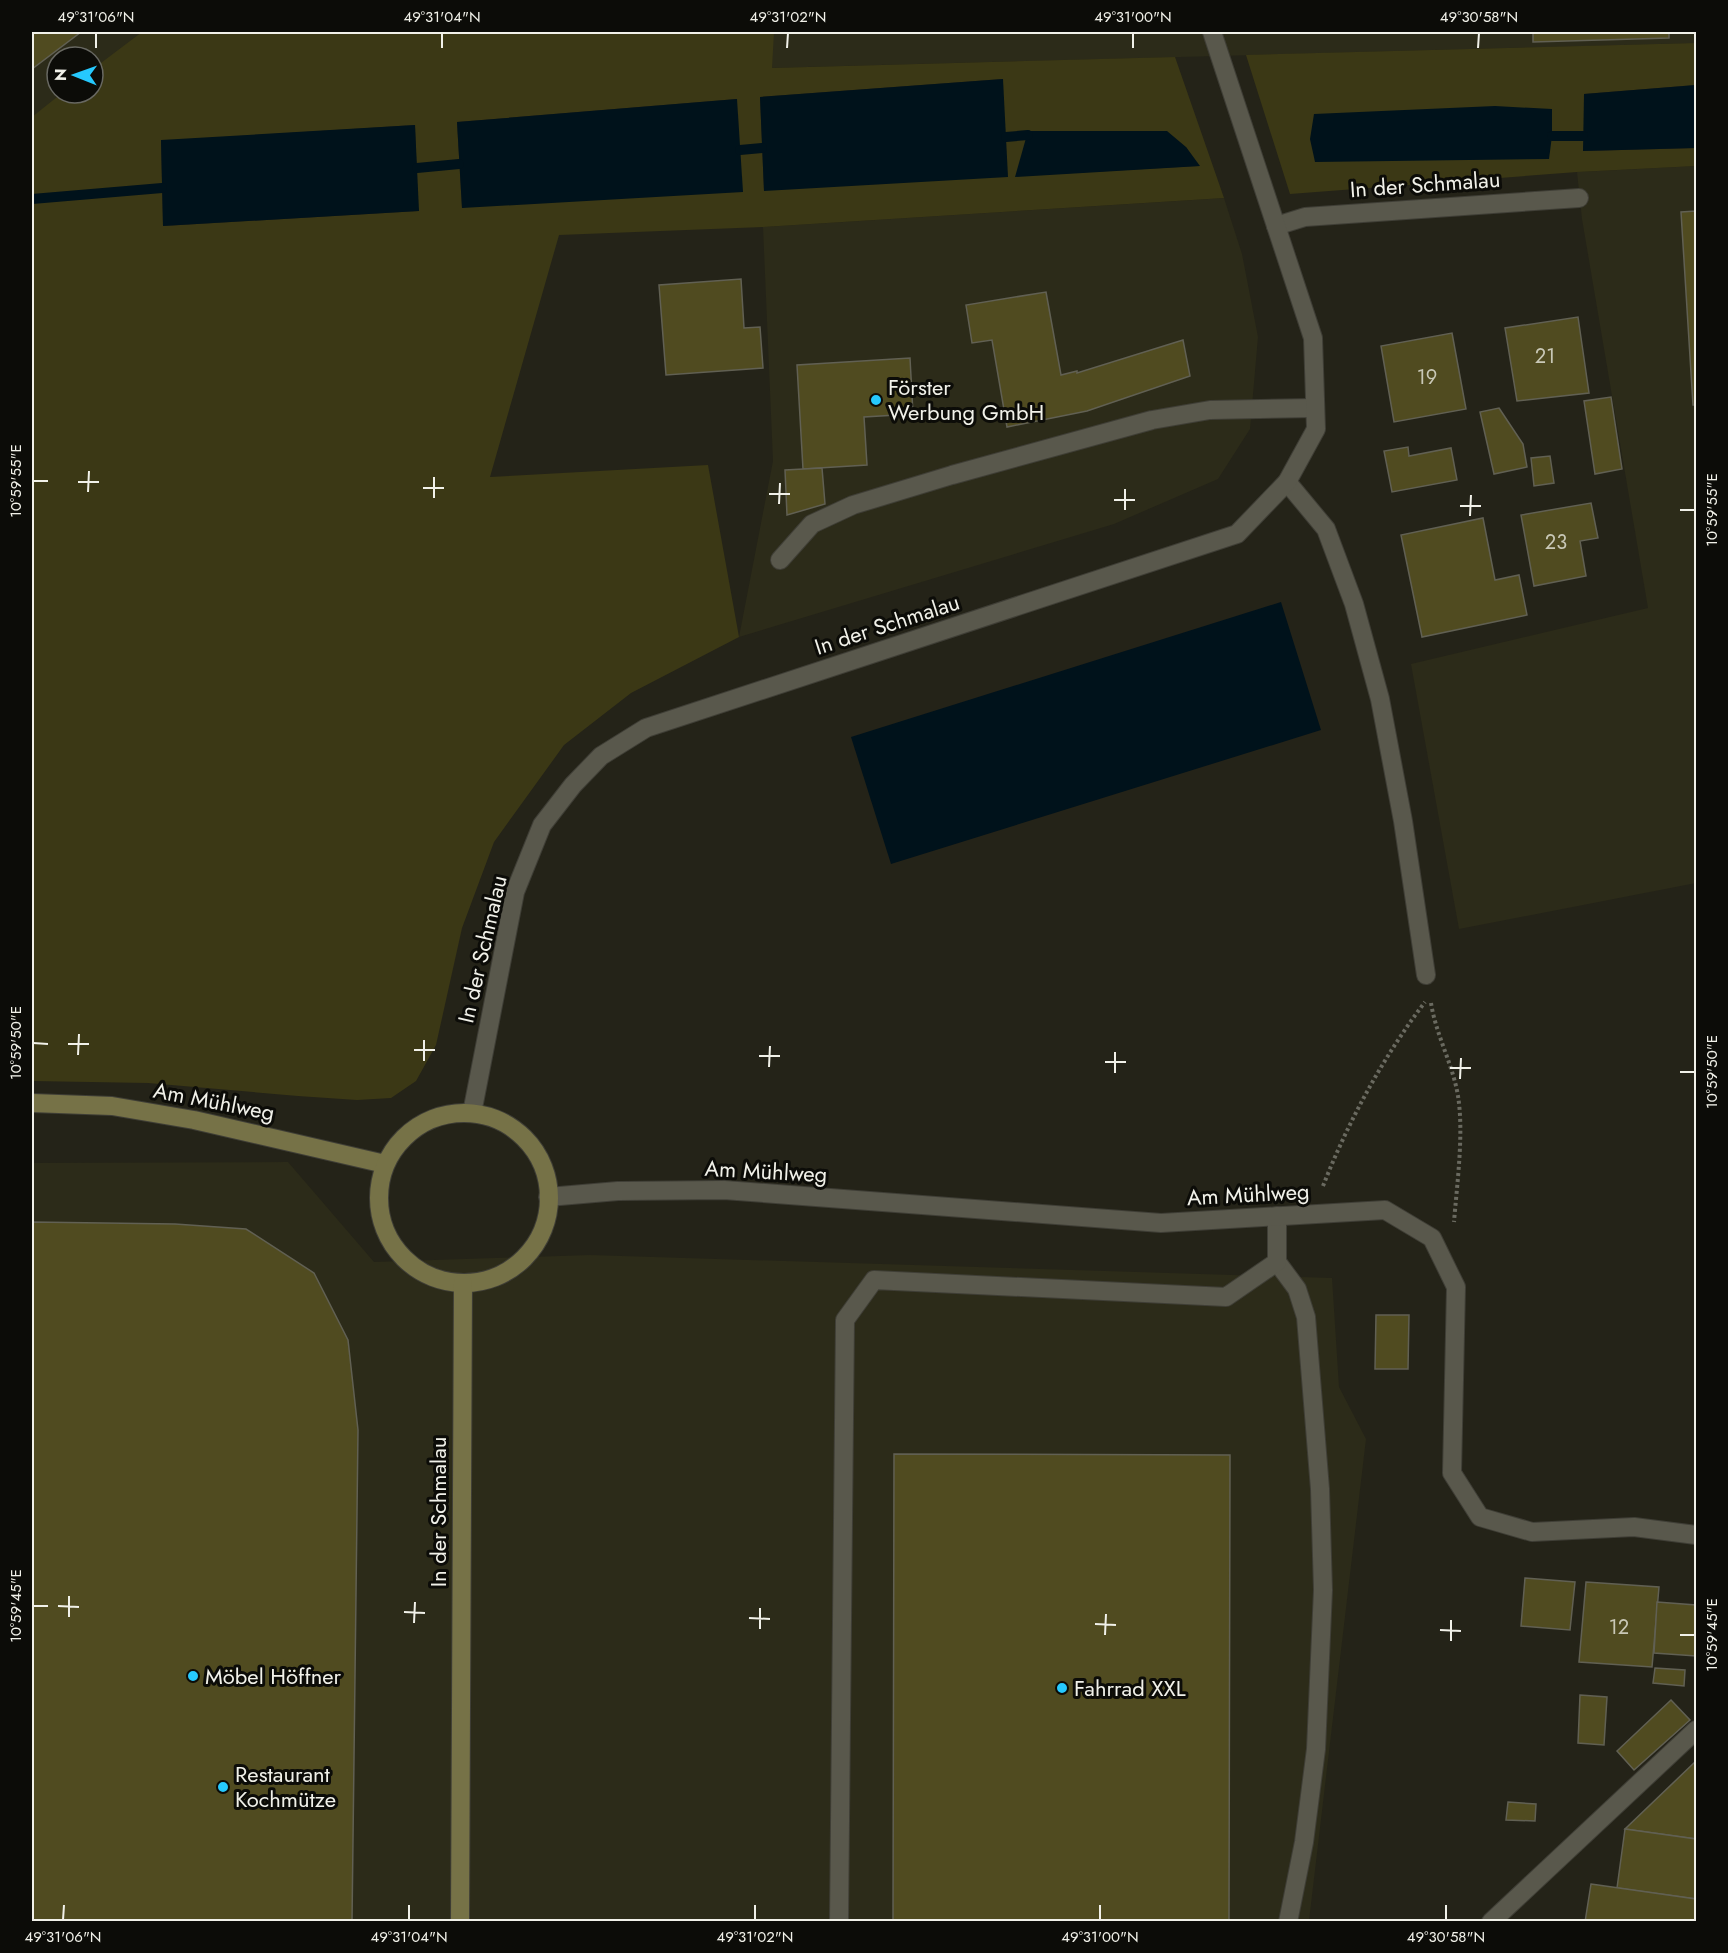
<svg xmlns="http://www.w3.org/2000/svg" width="1728" height="1953" font-family="Jost,sans-serif">
	<style>
		.built { fill: #2c2b19; fill-rule: evenodd }
		.green { fill: #3b3815; fill-rule: evenodd }
		.water { fill: #00121b }
		.lines { fill: none; stroke-linecap: round; stroke-linejoin: round }
		.stream { stroke: #00121b; stroke-width: 10 }
		.building { fill: #504b20; stroke: #616053; stroke-width: 1.5 }
		.lane-casing { stroke: #3f3e36; stroke-width: 20 }
		.street-casing { stroke: #3f3e36; stroke-width: 20 }
		.secondary-casing { stroke: #3f3e36; stroke-width: 20 }
		.path { stroke: #6a6a60; stroke-width: 4; stroke-dasharray: 3 3; stroke-linecap: butt }
		.lane { stroke: #59584c; stroke-width: 18 }
		.street { stroke: #59584c; stroke-width: 18 }
		.secondary { stroke: #767247; stroke-width: 18 }
		.ticks { fill: none; stroke: #f1f1e9; stroke-width: 2 }
		.poi-dot { fill: #26c9fe; stroke: #0c0c08; stroke-width: 2 }
		.labels { text-anchor: middle; stroke-width: 6; stroke-linejoin: round; paint-order: stroke }
		.number-label { font-size: 20px; fill: #c9c8b7 }
		.street-label { font-size: 22px; fill: #f1f1e9; stroke: #0c0c08 }
		.poi-label { font-size: 22px; fill: #f1f1e9; stroke: #0c0c08; text-anchor: start }
		.neatline { fill: none; stroke: #f1f1e9; stroke-width: 2 }
		.ticks-label { font-size: 15px; text-anchor: middle; fill: #f1f1e9 }
	</style>
	<rect width="100%" height="100%" fill="#242318"/>
	<g class="built">
		<path d="M32,32H1696V43L771,68L32,140ZM57,57H93V93H57Z"/>
		<polygon points="1696,166 1696,883 1459,929 1411,664 1648,608 1582,219 1577,172"/>
		<polygon points="1224,198 1242,254 1258,337 1250,429 1218,479 1114,524 739,637 773,461 763,227"/>
		<polygon points="288,1162 374,1262 590,1255 1332,1278 1339,1387 1366,1439 1309,1921 32,1921 32,1163"/>
	</g>
	<g class="green">
		<path d="M142,32H774L772,68L1175,57L1224,198L763,227L559,235L490,477L708,465L739,637L631,693L564,745L494,842L462,928L436,1045L416,1081L391,1098L357,1100L298,1096L148,1083L32,1081V117L62,93H93V69ZM1003,79L764,191L760,97ZM737,99L463,208H462L457,122ZM415,125L418,211L163,226L161,141ZM1186,147L1199,166L1016,176Z"/>
		<polygon points="1696,43 1696,85 1584,94 1584,151 1696,148 1696,166 1577,172 1290,194 1246,55"/>
	</g>
	<g class="water">
		<polygon points="1003,79 1008,177 764,191 760,97"/>
		<polygon points="1696,85 1696,148 1583,151 1584,94"/>
		<polygon points="737,99 743,192 462,208 457,122"/>
		<polygon points="1495,106 1552,109 1552,136 1549,159 1315,162 1310,139 1314,114"/>
		<polygon points="415,125 419,211 163,226 161,140"/>
		<polygon points="1028,131 1167,131 1186,147 1200,166 1015,177"/>
		<polygon points="1281,602 1321,730 891,864 851,737"/>
	</g>
	<g class="lines">
		<g class="stream">
			<polyline points="1552,136 1583,136"/>
			<polyline points="1006,137 1028,135"/>
			<polyline points="740,150 762,148"/>
			<polyline points="417,168 459,164"/>
			<polyline points="32,199 162,188"/>
		</g>
	</g>
	<g class="building">
		<polygon points="32,32 81,32 32,69"/>
		<polygon points="1533,32 1669,32 1669,38 1533,42"/>
		<polygon points="1696,211 1696,405 1693,405 1681,212"/>
		<polygon points="741,279 744,328 760,327 763,368 666,375 659,285"/>
		<polygon points="1046,292 1061,375 1077,371 1077,373 1183,340 1190,376 1087,411 1007,427 992,340 972,343 966,305"/>
		<polygon points="1578,317 1589,393 1517,401 1505,328"/>
		<polygon points="1452,333 1466,409 1394,422 1381,346"/>
		<polygon points="910,358 913,414 864,417 867,465 803,469 797,365"/>
		<polygon points="1611,397 1622,469 1595,474 1584,401"/>
		<polygon points="1499,408 1523,444 1527,467 1494,474 1480,412"/>
		<polygon points="1408,447 1409,456 1451,448 1457,480 1392,492 1384,451"/>
		<polygon points="1550,456 1554,483 1534,486 1531,458"/>
		<polygon points="822,468 825,504 787,515 785,470"/>
		<polygon points="1591,503 1598,538 1580,541 1586,576 1534,586 1521,515"/>
		<polygon points="1483,518 1495,580 1519,575 1527,615 1422,637 1401,535"/>
		<polygon points="32,1222 175,1224 246,1229 314,1273 348,1340 358,1430 352,1922 32,1922"/>
		<polygon points="1376,1315 1409,1315 1408,1369 1375,1369"/>
		<polygon points="894,1454 1230,1455 1229,1922 893,1922"/>
		<polygon points="1525,1578 1575,1582 1570,1630 1521,1626"/>
		<polygon points="1586,1582 1659,1587 1652,1667 1579,1662"/>
		<polygon points="1657,1602 1696,1605 1696,1656 1654,1653"/>
		<polygon points="1655,1668 1685,1670 1684,1686 1653,1683"/>
		<polygon points="1580,1695 1607,1697 1604,1745 1578,1743"/>
		<polygon points="1671,1700 1690,1720 1634,1770 1617,1751"/>
		<polygon points="1696,1761 1696,1839 1625,1829"/>
		<polygon points="1508,1802 1536,1804 1535,1821 1506,1820"/>
		<polygon points="1625,1829 1696,1839 1696,1899 1617,1888"/>
		<polygon points="1591,1884 1696,1899 1696,1922 1585,1922"/>
	</g>
	<g class="lines">
		<defs>
			<g id="lane">
				<polyline points="1276,226 1305,217 1579,198"/>
				<polyline points="1287,482 1326,529 1354,604 1380,699 1403,821 1426,975"/>
				<polyline points="780,560 812,524 853,505 952,475 1152,420 1210,410 1315,408"/>
				<polyline points="1277,1262 1297,1289 1306,1317 1320,1489 1323,1590 1316,1749 1304,1842 1288,1922"/>
				<polyline points="839,1922 845,1320 874,1280 1226,1297 1277,1262 1277,1216"/>
				<polyline points="1491,1922 1696,1730"/>
			</g>
			<g id="street">
				<polyline points="472,1113 515,892 542,825 573,785 601,756 646,728 1237,534 1287,482 1316,429 1313,338 1212,32"/>
				<polyline points="548,1197 618,1191 724,1190 1161,1223 1385,1210 1432,1238 1456,1287 1452,1473 1480,1517 1532,1532 1634,1527 1696,1535"/>
			</g>
			<g id="secondary">
				<polyline points="32,1103 112,1106 194,1120 385,1164"/>
				<circle cx="464" cy="1198" r="85"/>
				<polyline points="460,1922 463,1283"/>
			</g>
		</defs>
		<use href="#lane" class="lane-casing"/>
		<use href="#street" class="street-casing"/>
		<use href="#secondary" class="secondary-casing"/>
		<g class="path">
			<path d="M1431,1003C1436,1035 1453,1065 1458,1096C1464,1133 1457,1184 1454,1222"/>
			<path d="M1323,1186C1348,1122 1383,1057 1425,1002"/>
		</g>
		<use href="#lane" class="lane"/>
		<use href="#street" class="street"/>
		<use href="#secondary" class="secondary"/>
	</g>
	<path class="ticks" d="M96,48V33M442,48V33M787,48L788,33M1133,48V33M1478,48L1479,33M33,481H48M78,482H99M423,488H444M88,492L89,471M769,494H790M434,498V477M1114,500H1135M779,504L780,483M1460,506H1481M1125,510V489M1680,510H1695M1470,516L1471,495M33,1043L48,1044M68,1044H89M414,1050H435M78,1055L79,1034M759,1056H780M424,1061V1040M1105,1062H1126M769,1067L770,1046M1450,1068H1471M1680,1072H1695M1115,1073V1052M1460,1079L1461,1058M33,1606H48M58,1606L79,1607M404,1612L425,1613M69,1617V1596M749,1618L770,1619M414,1623L415,1602M1095,1624L1116,1625M760,1629V1608M1440,1630L1461,1631M1105,1635L1106,1614M1680,1635H1695M1451,1641V1620M63,1920L64,1905M409,1920V1905M755,1920V1905M1100,1920V1905M1446,1920V1905"/>
	<g class="poi-dot">
		<circle cx="876" cy="400" r="6"/>
		<circle cx="193" cy="1676" r="6"/>
		<circle cx="1062" cy="1688" r="6"/>
		<circle cx="223" cy="1787" r="6"/>
	</g>
	<g class="labels">
		<g class="number-label">
			<text x="1545" y="363">21</text>
			<text x="1427" y="384">19</text>
			<text x="1556" y="549">23</text>
			<text x="1619" y="1634">12</text>
		</g>
		<g class="street-label">
			<text transform="translate(1425 184) rotate(-4)" y="8">In der Schmalau</text>
			<text transform="translate(887 624) rotate(-18)" y="8">In der Schmalau</text>
			<text transform="translate(482 949) rotate(-77)" y="8">In der Schmalau</text>
			<text transform="translate(214 1101) rotate(11)" y="8">Am Mühlweg</text>
			<text transform="translate(766 1171) rotate(3)" y="8">Am Mühlweg</text>
			<text transform="translate(1248 1194) rotate(-3)" y="8">Am Mühlweg</text>
			<text transform="translate(438 1512) rotate(-90)" y="8">In der Schmalau</text>
		</g>
		<g class="poi-label">
			<text x="888" y="395">Förster<tspan x="888" dy="25">Werbung GmbH</tspan></text>
			<text x="205" y="1684">Möbel Höffner</text>
			<text x="1074" y="1696">Fahrrad XXL</text>
			<text x="235" y="1782">Restaurant<tspan x="235" dy="25">Kochmütze</tspan></text>
		</g>
	</g>
	<rect width="1728" height="1953" fill="none" stroke="#0c0c08" stroke-width="66"/>
	<g transform="translate(75 75) rotate(271)"><circle r="28" fill="#0c0c08" stroke="#686862" stroke-width="1.5"/>
	<path d="M0-4.5L10 22L0 15L-10 22Z" fill="#26c9fe"/>
	<text y="-9" font-size="16" font-weight="bold" text-anchor="middle" fill="#f1f1e9">N</text>
	</g>
	<rect x="33" y="33" width="1662" height="1887" class="neatline"/>
	<g class="ticks-label">
		<text x="96" y="22">49°31'06"N</text>
		<text x="442" y="22">49°31'04"N</text>
		<text x="788" y="22">49°31'02"N</text>
		<text x="1133" y="22">49°31'00"N</text>
		<text x="1479" y="22">49°30'58"N</text>
		<text transform="translate(16 481) rotate(-90)" y="5">10°59'55"E</text>
		<text transform="translate(1712 510) rotate(-90)" y="5">10°59'55"E</text>
		<text transform="translate(16 1043) rotate(-90)" y="5">10°59'50"E</text>
		<text transform="translate(1712 1072) rotate(-90)" y="5">10°59'50"E</text>
		<text transform="translate(16 1606) rotate(-90)" y="5">10°59'45"E</text>
		<text transform="translate(1712 1635) rotate(-90)" y="5">10°59'45"E</text>
		<text x="63" y="1942">49°31'06"N</text>
		<text x="409" y="1942">49°31'04"N</text>
		<text x="755" y="1942">49°31'02"N</text>
		<text x="1100" y="1942">49°31'00"N</text>
		<text x="1446" y="1942">49°30'58"N</text>
	</g>
</svg>
